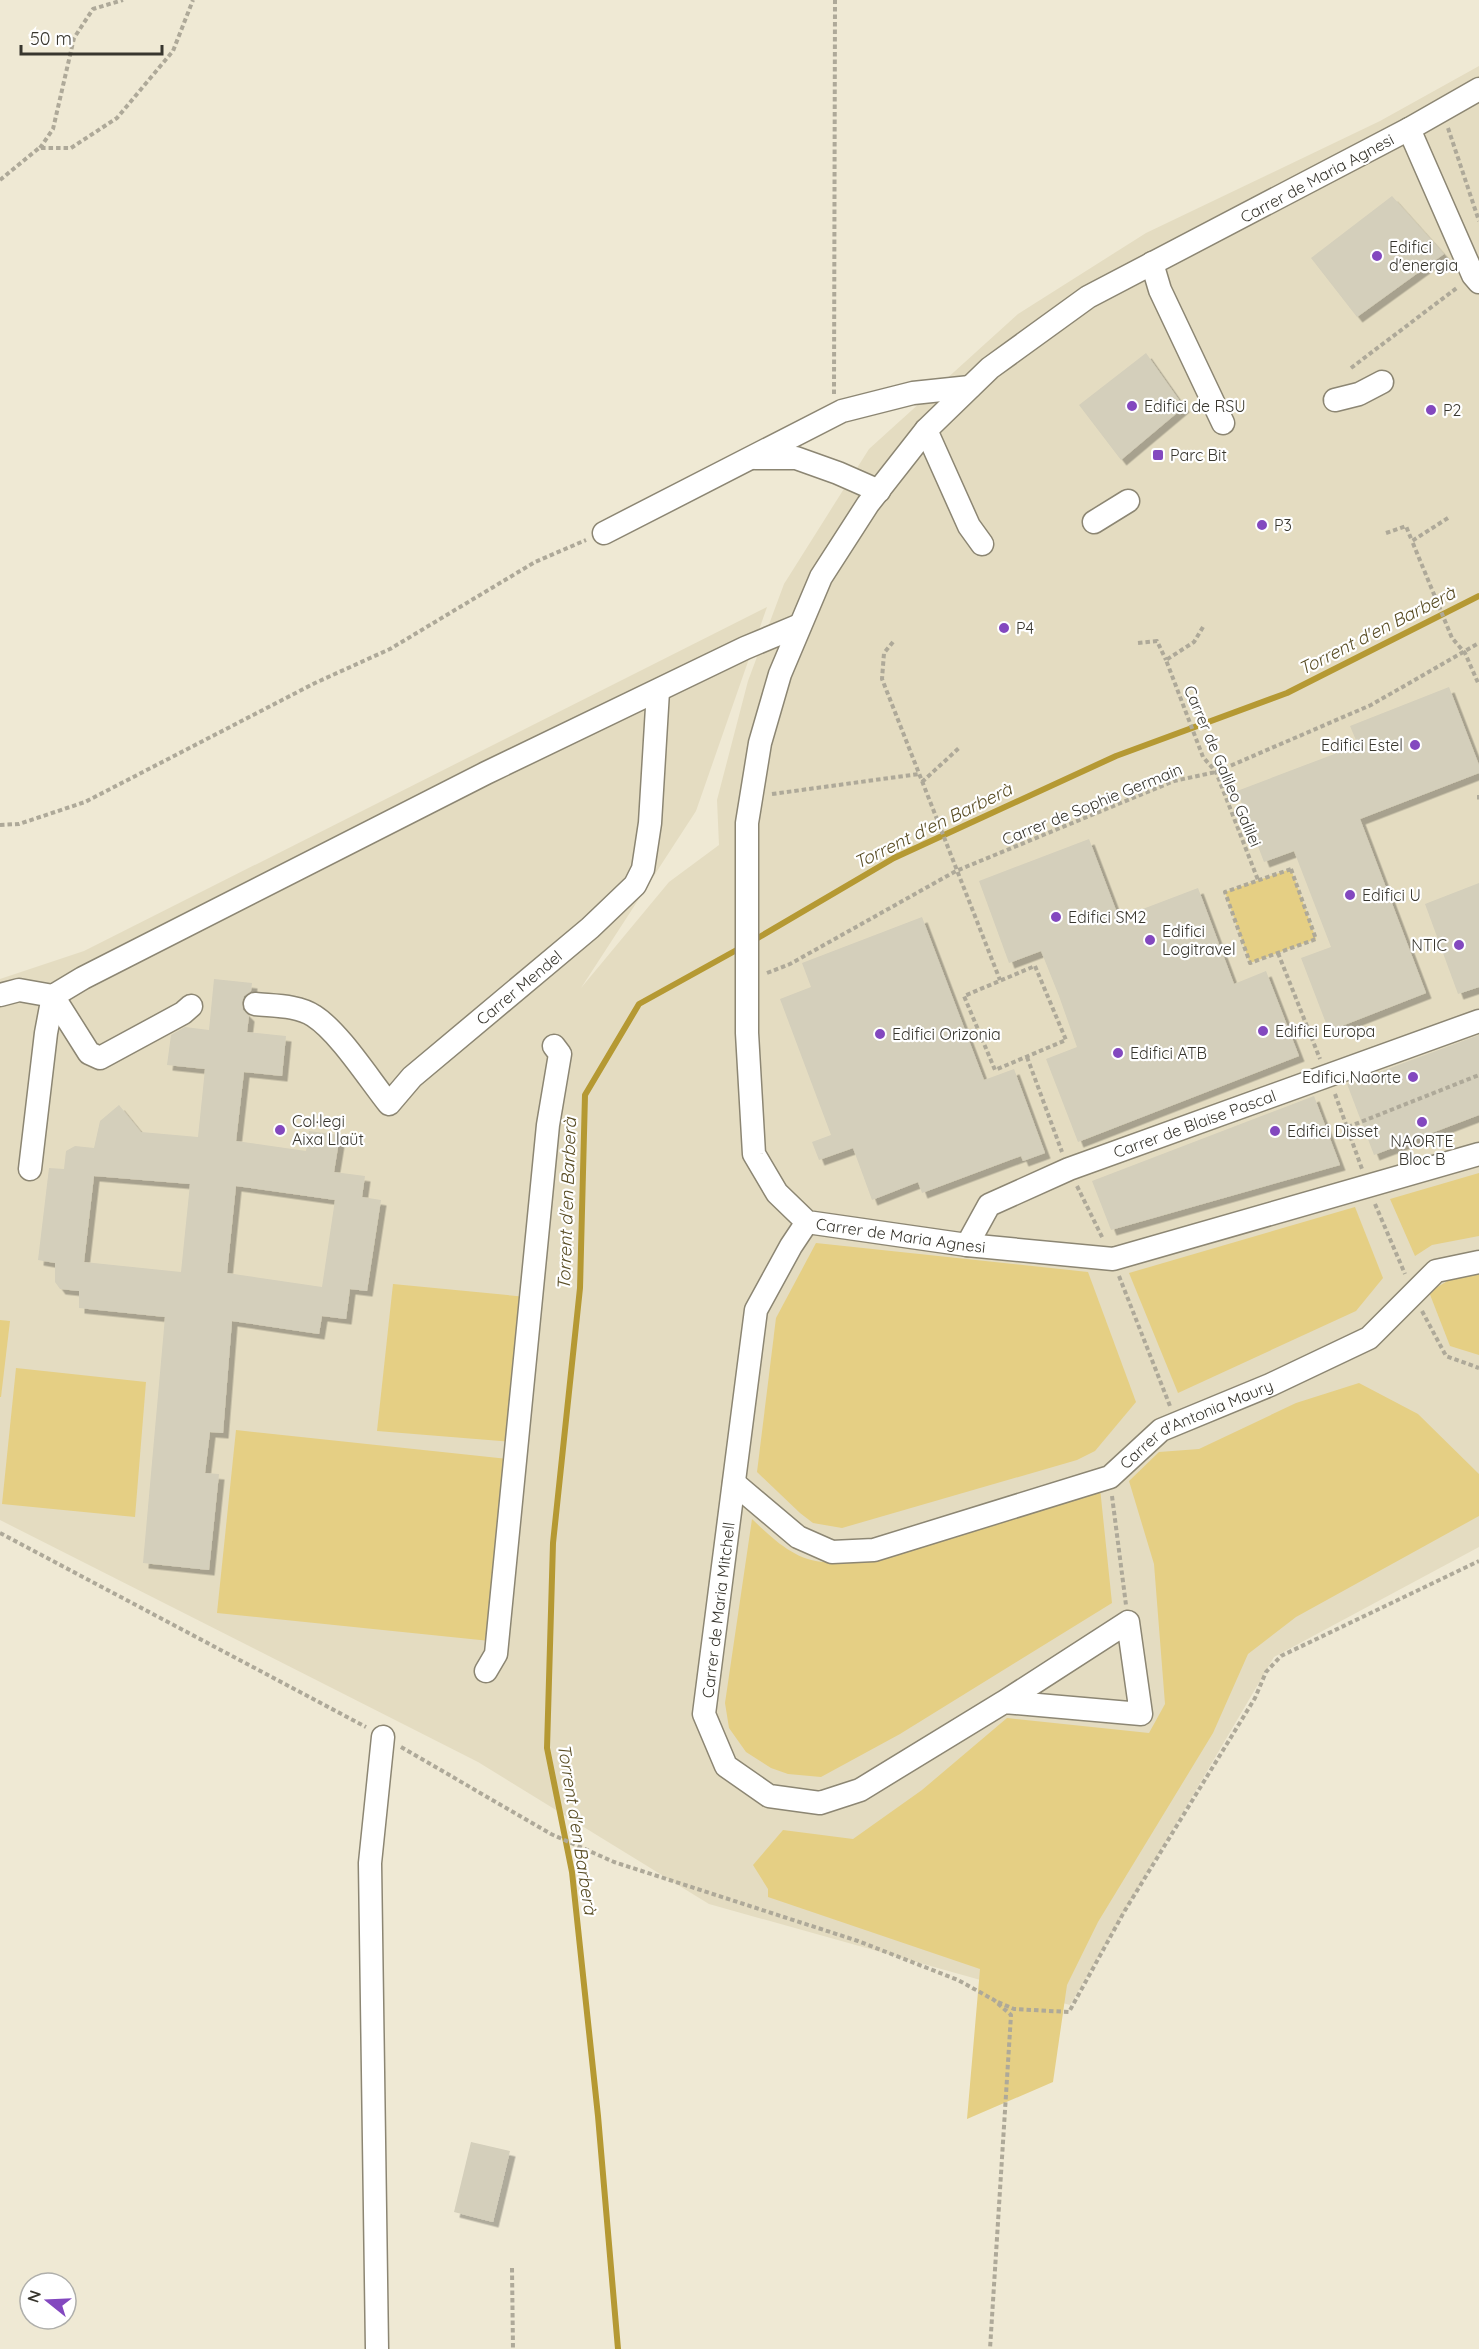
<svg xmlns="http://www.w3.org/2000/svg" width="1479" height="2349" font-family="Quicksand,sans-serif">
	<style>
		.built { fill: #e4dcc1 }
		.green { fill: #e5cf84 }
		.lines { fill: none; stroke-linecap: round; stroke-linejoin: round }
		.stream { stroke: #b59933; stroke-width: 6 }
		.building { fill: #d4cfbb; fill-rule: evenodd; filter: url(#shadow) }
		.minor-casing { stroke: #8c8673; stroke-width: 25 }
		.path { stroke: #aea999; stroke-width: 4; stroke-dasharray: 4.5 3; stroke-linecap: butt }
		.minor { stroke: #fff; stroke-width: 22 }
		.poi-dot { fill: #8348bf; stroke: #fff; stroke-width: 2 }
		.labels { text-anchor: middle; stroke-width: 4.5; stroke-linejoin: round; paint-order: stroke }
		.street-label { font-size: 16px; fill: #38362e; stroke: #fff }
		.poi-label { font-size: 16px; fill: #38362e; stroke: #fff; text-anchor: start }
		.water-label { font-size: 18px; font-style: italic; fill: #594d24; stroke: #fff }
	</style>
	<defs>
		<filter id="shadow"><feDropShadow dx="5.5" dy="5.5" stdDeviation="0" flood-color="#0004"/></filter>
	</defs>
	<rect width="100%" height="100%" fill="#efe9d4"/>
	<polygon class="built" points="1479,66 1479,1547 1274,1657 1070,2005 709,1904 478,1762 0,1520 0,979 84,951 767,607 696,811 581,988 669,882 719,845 717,800 748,681 784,584 869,449 1018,314 1146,233 1380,121"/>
	<g class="green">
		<polygon points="1291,869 1316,939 1250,963 1225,892"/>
		<polygon points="1479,1173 1479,1236 1432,1245 1415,1256 1390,1199"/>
		<polygon points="1355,1207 1383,1278 1356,1311 1178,1393 1129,1273"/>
		<polygon points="816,1243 1088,1272 1136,1402 1095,1451 1077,1460 842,1528 813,1523 800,1513 757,1472 776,1318"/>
		<polygon points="1479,1274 1479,1355 1450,1346 1429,1292 1449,1280"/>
		<polygon points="393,1284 527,1297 512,1442 377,1431"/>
		<polygon points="0,1320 10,1321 1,1397 0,1397"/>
		<polygon points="16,1368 146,1382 135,1517 2,1504"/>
		<polygon points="1359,1383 1418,1414 1479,1474 1479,1516 1296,1617 1248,1654 1213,1733 1098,1922 1067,1985 1053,2082 967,2119 980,1969 768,1897 768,1889 753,1865 783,1830 853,1839 922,1790 1007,1718 1149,1733 1165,1704 1154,1564 1129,1481 1159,1452 1199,1449 1296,1403"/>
		<polygon points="236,1430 508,1459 490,1641 217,1613"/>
		<path d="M1100,1488L1112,1603L900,1734L821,1777L788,1774L771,1768L746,1752L729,1728L725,1703L752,1519C772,1538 795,1561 825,1562C866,1565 907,1548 946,1537C998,1522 1050,1509 1100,1488Z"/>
	</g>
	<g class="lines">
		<g class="stream">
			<polyline points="751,942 894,858 1116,756 1287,693 1479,596"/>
			<polyline points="618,2349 598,2116 572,1872 547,1748 553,1543 580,1288 585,1095 639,1004 742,947"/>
		</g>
	</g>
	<g class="building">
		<polygon points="1392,196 1444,254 1357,317 1311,258"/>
		<polygon points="1146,353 1184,407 1121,460 1079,405"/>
		<polygon points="1449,687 1479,765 1479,773 1360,819 1426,993 1329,1031 1301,958 1331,947 1294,851 1264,862 1237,791 1358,745 1350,726"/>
		<polygon points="1089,839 1119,918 1198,888 1234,984 1266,971 1299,1056 1078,1142 1046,1059 1077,1047 1059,996 1041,951 1009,963 979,881"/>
		<polygon points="1479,883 1479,987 1458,994 1425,904"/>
		<polygon points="922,917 984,1080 1014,1069 1045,1153 1023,1161 1021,1156 922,1193 918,1182 872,1200 853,1148 819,1160 812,1142 831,1135 780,999 811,987 802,963"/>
		<path d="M214,979L252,983L251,991L244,996L242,1002L243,1010L249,1016L247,1032L286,1036L282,1076L244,1072L236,1141L306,1151L309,1131L340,1135L334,1172L365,1176L362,1197L381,1200L367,1291L350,1289L346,1319L322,1316L319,1334L232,1321L223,1433L210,1432L205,1473L219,1474L209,1570L143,1563L165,1317L79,1308V1291L60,1289L55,1282V1263L38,1260L49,1168L64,1169L66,1151L75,1146L94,1148L100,1121L119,1105L141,1132L198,1137L205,1069L167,1065L171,1035L185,1027L209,1030ZM94,1176L190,1184L181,1272L84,1262ZM236,1186L335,1200L322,1287L227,1273Z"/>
		<polygon points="1479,1035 1479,1115 1374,1155 1347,1084"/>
		<polygon points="1314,1096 1340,1165 1111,1230 1092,1181"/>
		<polygon points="471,2142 510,2151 493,2222 454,2212"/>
	</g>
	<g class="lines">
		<defs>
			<g id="minor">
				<path id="s1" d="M1479,89L1409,129L1088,297L990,368L926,430L868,504L821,577L780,674L760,743L747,823V1033L754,1154L777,1193L807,1222L967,1245L1113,1259L1479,1154"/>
				<polyline points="1409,129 1473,275 1479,282"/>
				<polyline points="1152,263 1160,290 1223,423"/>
				<polyline points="1335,400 1359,394 1382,382"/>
				<polyline points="926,430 969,526 982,544"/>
				<polyline points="755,458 796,458 838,473 879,491"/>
				<polyline points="1094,522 1128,501"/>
				<polyline points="604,533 842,411 913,393 970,387"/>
				<polyline points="0,995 19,990 53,996 83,978 486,773 745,648 800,625"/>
				<polyline points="53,996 89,1053 100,1058 183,1013 191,1006"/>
				<path id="s2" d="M255,1004C273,1006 298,1005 314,1016C339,1032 369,1079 389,1104L412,1077L590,928L635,885L643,869L650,823L658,691"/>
				<polyline points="30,1169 46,1033 53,996"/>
				<polyline points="807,1222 791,1246 756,1310 704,1714 726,1766 769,1796 820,1803 860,1790 1004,1702 1141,1714 1128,1622 1004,1702"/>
				<path id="s3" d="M967,1245L989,1205L1069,1169L1479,1021"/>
				<path id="s4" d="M734,1483L798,1537L832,1552L874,1550L1110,1477L1161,1430L1270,1385L1369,1338L1436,1271L1479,1262"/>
				<polyline points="486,1671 496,1654 548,1125 560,1054 554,1046"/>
				<polyline points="377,2349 370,1863 383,1737"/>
			</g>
		</defs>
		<use href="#minor" class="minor-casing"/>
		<g class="path">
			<polyline points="1448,128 1479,221"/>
			<polyline points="40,148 53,129 74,38 93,9 123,0"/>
			<polyline points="0,180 39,148 71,148 117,118 173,51 193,0"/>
			<polyline points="1351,368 1458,287"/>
			<polyline points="834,394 835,0"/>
			<polyline points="1448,518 1412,541 1452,638 1465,653 1479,685"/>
			<polyline points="1386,533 1406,526 1412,541"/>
			<polyline points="1203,627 1194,642 1166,660 1203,757 1216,772 1258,880"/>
			<polyline points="893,642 884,653 882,679 1000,980"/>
			<polyline points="1138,643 1157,641 1166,660"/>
			<polyline points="922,782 959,748"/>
			<polyline points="772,794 919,774"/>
			<polyline points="1479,795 1479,800"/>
			<polyline points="0,825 19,824 85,802 315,683 390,649 535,562 586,540"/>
			<polygon points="1291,869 1316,939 1250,963 1225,892"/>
			<polyline points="1278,953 1320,1059"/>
			<polygon points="1035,966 1066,1040 995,1070 964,996"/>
			<polyline points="767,973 790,964 956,871 1174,781 1216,772 1371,705 1479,643"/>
			<polyline points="1027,1057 1062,1152"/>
			<polyline points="1335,1094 1362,1169"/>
			<polyline points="1348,1127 1479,1075"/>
			<polyline points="1077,1186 1103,1239"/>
			<polyline points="1375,1204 1405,1274"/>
			<polyline points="1119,1276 1170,1406"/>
			<polyline points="1422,1311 1446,1356 1479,1368"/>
			<polyline points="1112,1496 1126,1605"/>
			<polyline points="0,1533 366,1727"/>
			<polyline points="401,1747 551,1834 614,1862 858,1941 958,1980 994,2000 1011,2015 990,2349"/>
			<polyline points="998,2002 1014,2009 1069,2012 1124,1912 1255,1698 1266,1672 1281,1656 1479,1561"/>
			<polyline points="512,2268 513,2349"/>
		</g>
		<use href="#minor" class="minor"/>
	</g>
	<g class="poi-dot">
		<circle cx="1377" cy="256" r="6"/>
		<circle cx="1132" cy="406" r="6"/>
		<circle cx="1431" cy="410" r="6"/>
		<rect x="1152" y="449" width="12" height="12" rx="3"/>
		<circle cx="1262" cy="525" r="6"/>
		<circle cx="1004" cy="628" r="6"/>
		<circle cx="1415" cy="745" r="6"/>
		<circle cx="1350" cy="895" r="6"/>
		<circle cx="1056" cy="917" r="6"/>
		<circle cx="1150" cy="940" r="6"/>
		<circle cx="1459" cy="945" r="6"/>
		<circle cx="1263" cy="1031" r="6"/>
		<circle cx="880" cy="1034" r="6"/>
		<circle cx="1118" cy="1053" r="6"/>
		<circle cx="1413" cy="1077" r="6"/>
		<circle cx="1422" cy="1122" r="6"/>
		<circle cx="280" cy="1130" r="6"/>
		<circle cx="1275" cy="1131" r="6"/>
	</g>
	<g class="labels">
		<g class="street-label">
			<text transform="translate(1317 178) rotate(-28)" y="6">Carrer de Maria Agnesi</text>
			<text transform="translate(1223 766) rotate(67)" y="6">Carrer de Galileo Galilei</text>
			<text transform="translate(1092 804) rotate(-22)" y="6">Carrer de Sophie Germain</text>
			<text dy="6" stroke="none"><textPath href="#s2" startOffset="352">Carrer Mendel</textPath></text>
			<text dy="6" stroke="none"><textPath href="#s3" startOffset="267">Carrer de Blaise Pascal</textPath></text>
			<text dy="6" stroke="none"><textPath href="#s1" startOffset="1605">Carrer de Maria Agnesi</textPath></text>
			<text dy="6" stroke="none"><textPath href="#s4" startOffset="513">Carrer d'Antonia Maury</textPath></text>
			<text transform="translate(718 1610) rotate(-83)" y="6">Carrer de Maria Mitchell</text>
		</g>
		<g class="poi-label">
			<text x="1389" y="253">Edifici<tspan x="1389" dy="18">d'energia</tspan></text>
			<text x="1144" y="412">Edifici de RSU</text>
			<text x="1443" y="416">P2</text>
			<text x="1170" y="461">Parc Bit</text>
			<text x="1274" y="531">P3</text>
			<text x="1016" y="634">P4</text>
			<text x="1403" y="751" text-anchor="end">Edifici Estel</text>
			<text x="1362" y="901">Edifici U</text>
			<text x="1068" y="923">Edifici SM2</text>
			<text x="1162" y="937">Edifici<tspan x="1162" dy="18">Logitravel</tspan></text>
			<text x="1447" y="951" text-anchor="end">NTIC</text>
			<text x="1275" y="1037">Edifici Europa</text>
			<text x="892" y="1040">Edifici Orizonia</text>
			<text x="1130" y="1059">Edifici ATB</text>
			<text x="1401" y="1083" text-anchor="end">Edifici Naorte</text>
			<text x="292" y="1127">Col·legi<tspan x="292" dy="18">Aixa Llaüt</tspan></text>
			<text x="1287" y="1137">Edifici Disset</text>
			<text x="1422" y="1147" text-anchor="middle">NAORTE<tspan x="1422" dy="18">Bloc B</tspan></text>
		</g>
		<g class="water-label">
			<text transform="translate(1377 631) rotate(-27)" y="6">Torrent d'en Barberà</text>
			<text transform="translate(933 826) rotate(-26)" y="6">Torrent d'en Barberà</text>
			<text transform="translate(567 1204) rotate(-88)" y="6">Torrent d'en Barberà</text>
			<text transform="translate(577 1829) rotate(81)" y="6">Torrent d'en Barberà</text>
		</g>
	</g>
	<g transform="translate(48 2301) rotate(288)"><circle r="28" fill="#ffffff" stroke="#afafab" stroke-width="1.5"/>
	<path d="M0-4.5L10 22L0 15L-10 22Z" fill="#8348bf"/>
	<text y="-9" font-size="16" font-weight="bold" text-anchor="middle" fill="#38362e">N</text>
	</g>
	<path d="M21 45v9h141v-9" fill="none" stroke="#38362e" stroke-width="3"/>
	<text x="30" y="45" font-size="18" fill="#38362e" stroke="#ffffff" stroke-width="4.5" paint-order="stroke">50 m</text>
</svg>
